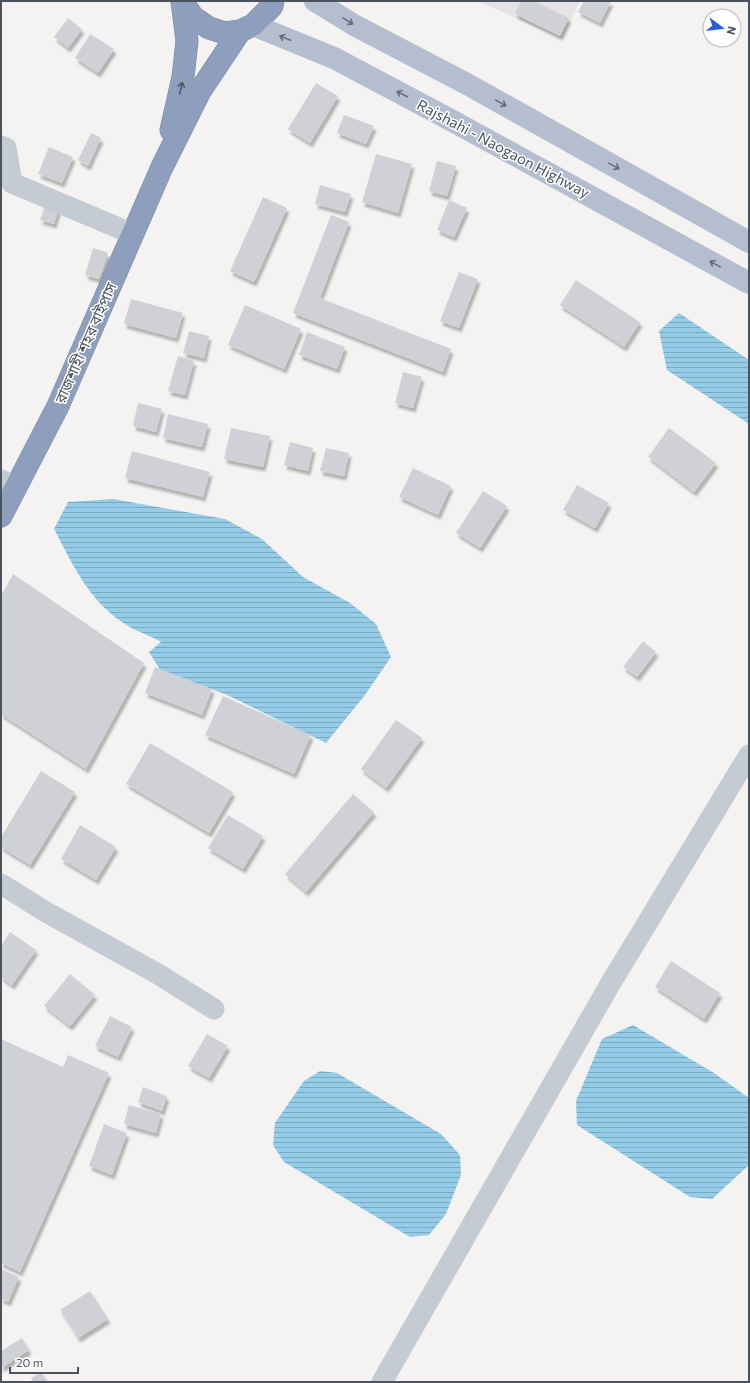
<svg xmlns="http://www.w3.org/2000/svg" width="750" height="1383" font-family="Commissioner,'Noto Sans Bengali',sans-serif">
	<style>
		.education { fill: #e5e4e4 }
		.water { fill: url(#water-rules) }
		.building { fill: #d0d1d6; filter: url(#shadow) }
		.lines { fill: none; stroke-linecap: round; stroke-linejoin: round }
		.highway-casing { stroke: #798aa9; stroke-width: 23 }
		.street { stroke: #c4cbd3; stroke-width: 21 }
		.primary { stroke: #b4becf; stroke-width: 22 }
		.highway { stroke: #8e9fbd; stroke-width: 22 }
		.oneway { stroke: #656e7b }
		.oneway2 { stroke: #4e5764 }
		.labels { text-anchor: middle; stroke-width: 3; stroke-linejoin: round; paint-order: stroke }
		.street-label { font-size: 15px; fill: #4b535f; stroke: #fff }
	</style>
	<defs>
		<pattern id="water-rules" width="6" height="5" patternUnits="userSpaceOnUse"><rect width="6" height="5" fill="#95cce8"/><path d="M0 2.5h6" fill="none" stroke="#7ca8bf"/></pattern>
		<filter id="shadow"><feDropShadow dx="2.5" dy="4.5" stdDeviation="1" flood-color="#0004"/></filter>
	</defs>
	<rect width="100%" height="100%" fill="#f4f3f2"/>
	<polygon class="education" points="478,1 580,1 562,39"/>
	<g class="water">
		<polygon points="679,313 749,360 749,424 667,370 659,331"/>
		<path d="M113,499L225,519L262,539L303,577L350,603L376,624L391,657L365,695L326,743L225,694L161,671L149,652L161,642C151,636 138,632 128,626C90,603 74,567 54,529L68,502Z"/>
		<polygon points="633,1025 714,1073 749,1098 749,1165 712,1199 690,1197 577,1125 576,1101 602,1039"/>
		<polygon points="320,1071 337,1073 441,1134 460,1155 461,1175 446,1214 429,1235 410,1237 284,1162 273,1145 275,1123 304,1081"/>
	</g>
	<g class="building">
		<polygon points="521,1 533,1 569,18 560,36 515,14"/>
		<polygon points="584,1 611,1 600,23 578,12"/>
		<polygon points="68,18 82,29 68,48 54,37"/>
		<polygon points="90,34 114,49 98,73 75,58"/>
		<polygon points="316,83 338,96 310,143 288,129"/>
		<polygon points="344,115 374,126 366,144 337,133"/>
		<polygon points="91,133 101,138 88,166 78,160"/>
		<polygon points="49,147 73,157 62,183 38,174"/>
		<polygon points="376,154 412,164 398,213 362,202"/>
		<polygon points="437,161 456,166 447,196 429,191"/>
		<polygon points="320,185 351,194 345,212 315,204"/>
		<polygon points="50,190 63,194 54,224 40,220"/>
		<polygon points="263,197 287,208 254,282 230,271"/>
		<polygon points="449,200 467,208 454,237 437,230"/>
		<polygon points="331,215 349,222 320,298 451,349 443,372 293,313"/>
		<polygon points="93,248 108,253 99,279 85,275"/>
		<polygon points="459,272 478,279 459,328 440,321"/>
		<polygon points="576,280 640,322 624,347 560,305"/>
		<polygon points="131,299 183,313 176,338 124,324"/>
		<polygon points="245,305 301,329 284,369 228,345"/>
		<polygon points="189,331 209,336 204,358 183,353"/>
		<polygon points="307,332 345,347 337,369 299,355"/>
		<polygon points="178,356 194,361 185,395 168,391"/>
		<polygon points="403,372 422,377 413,408 395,403"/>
		<polygon points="138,403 162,409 156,432 133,426"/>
		<polygon points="168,414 208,424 202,447 163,438"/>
		<polygon points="231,428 270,436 263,467 224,459"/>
		<polygon points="669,428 716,463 694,492 648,457"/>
		<polygon points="290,442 313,448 308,471 284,465"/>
		<polygon points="326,448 349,453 344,476 320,471"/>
		<polygon points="132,451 210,472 203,497 125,478"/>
		<polygon points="413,468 451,486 438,515 399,497"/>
		<polygon points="577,485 609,503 595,528 563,510"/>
		<polygon points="483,491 507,506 480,548 456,533"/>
		<polygon points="13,574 144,663 86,769 1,714 1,596"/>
		<polygon points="643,641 656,652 637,677 623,667"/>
		<polygon points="155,667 212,689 202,715 145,693"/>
		<polygon points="223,696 311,735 294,774 205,735"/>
		<polygon points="396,720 422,738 386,788 361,769"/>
		<polygon points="150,743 233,792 209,833 126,784"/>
		<polygon points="41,771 75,792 30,865 1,847 1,837"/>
		<polygon points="353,794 374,812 306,892 285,874"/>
		<polygon points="228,815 263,836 243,869 208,848"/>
		<polygon points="80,825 116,847 96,880 61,859"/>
		<polygon points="10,932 36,950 12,985 1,977 1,946"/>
		<polygon points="671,961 720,993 704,1019 655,987"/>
		<polygon points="70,974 95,995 70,1026 44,1006"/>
		<polygon points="110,1016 132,1027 118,1057 95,1046"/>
		<polygon points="207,1034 228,1046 209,1078 188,1066"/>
		<polygon points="1,1039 63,1067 68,1055 109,1073 20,1272 1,1263"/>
		<polygon points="143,1087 167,1096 162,1111 138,1102"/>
		<polygon points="129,1105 161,1114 156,1133 124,1124"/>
		<polygon points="104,1124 127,1133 112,1175 89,1166"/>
		<polygon points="1,1269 19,1277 8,1302 1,1299"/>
		<polygon points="90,1291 108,1319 78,1338 60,1310"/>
		<polygon points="22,1338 29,1350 1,1368 1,1351"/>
		<polygon points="41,1372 48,1382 33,1382 31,1378"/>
	</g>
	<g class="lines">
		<defs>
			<g id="highway">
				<polyline points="182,1 193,17 209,28 225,33 240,31 253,25 272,6 273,1"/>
				<polyline points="171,130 183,77 187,41 182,1"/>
				<polyline points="1,516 58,406 162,167 200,91 240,31"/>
			</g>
		</defs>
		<use href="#highway" class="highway-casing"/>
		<g class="street">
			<polyline points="1,146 6,148 12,183 133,234"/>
			<polyline points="1,480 16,487"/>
			<polyline points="1,884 46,912 158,974 214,1009"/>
			<polyline points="382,1382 609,986 749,755"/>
		</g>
		<g class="primary">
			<polyline points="315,1 354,25 467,84 749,242"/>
			<polyline points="253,25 334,58 449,119 749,283"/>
		</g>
		<use href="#highway" class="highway"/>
	</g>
	<defs><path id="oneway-shaft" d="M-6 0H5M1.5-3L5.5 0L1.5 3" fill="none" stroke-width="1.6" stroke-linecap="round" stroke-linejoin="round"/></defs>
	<g class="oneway">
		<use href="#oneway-shaft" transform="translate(348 21) rotate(31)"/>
		<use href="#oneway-shaft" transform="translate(285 38) rotate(-158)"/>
		<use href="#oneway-shaft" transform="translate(402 94) rotate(-152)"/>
		<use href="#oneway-shaft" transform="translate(501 103) rotate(29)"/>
		<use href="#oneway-shaft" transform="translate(614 166) rotate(29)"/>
		<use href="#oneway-shaft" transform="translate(715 264) rotate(-151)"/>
	</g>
	<use class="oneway2" href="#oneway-shaft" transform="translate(181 88) rotate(-77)"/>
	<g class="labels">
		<g class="street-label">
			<text transform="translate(503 149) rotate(28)" y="5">Rajshahi - Naogaon Highway</text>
			<text transform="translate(86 343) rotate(-66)" y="5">রাজশাহী শহর বাইপাস</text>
		</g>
	</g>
	<rect width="750" height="1383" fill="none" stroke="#4b535f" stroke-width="4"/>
	<g transform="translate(722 28) rotate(105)"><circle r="19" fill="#ffffff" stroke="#b7babf"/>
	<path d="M0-3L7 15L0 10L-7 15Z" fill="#265edb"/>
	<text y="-6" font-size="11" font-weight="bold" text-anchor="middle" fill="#4b535f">N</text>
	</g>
	<path d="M10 1367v6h68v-6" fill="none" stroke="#4b535f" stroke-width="2"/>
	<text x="16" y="1367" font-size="12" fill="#4b535f" stroke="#ffffff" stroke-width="3" paint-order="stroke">20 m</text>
</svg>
